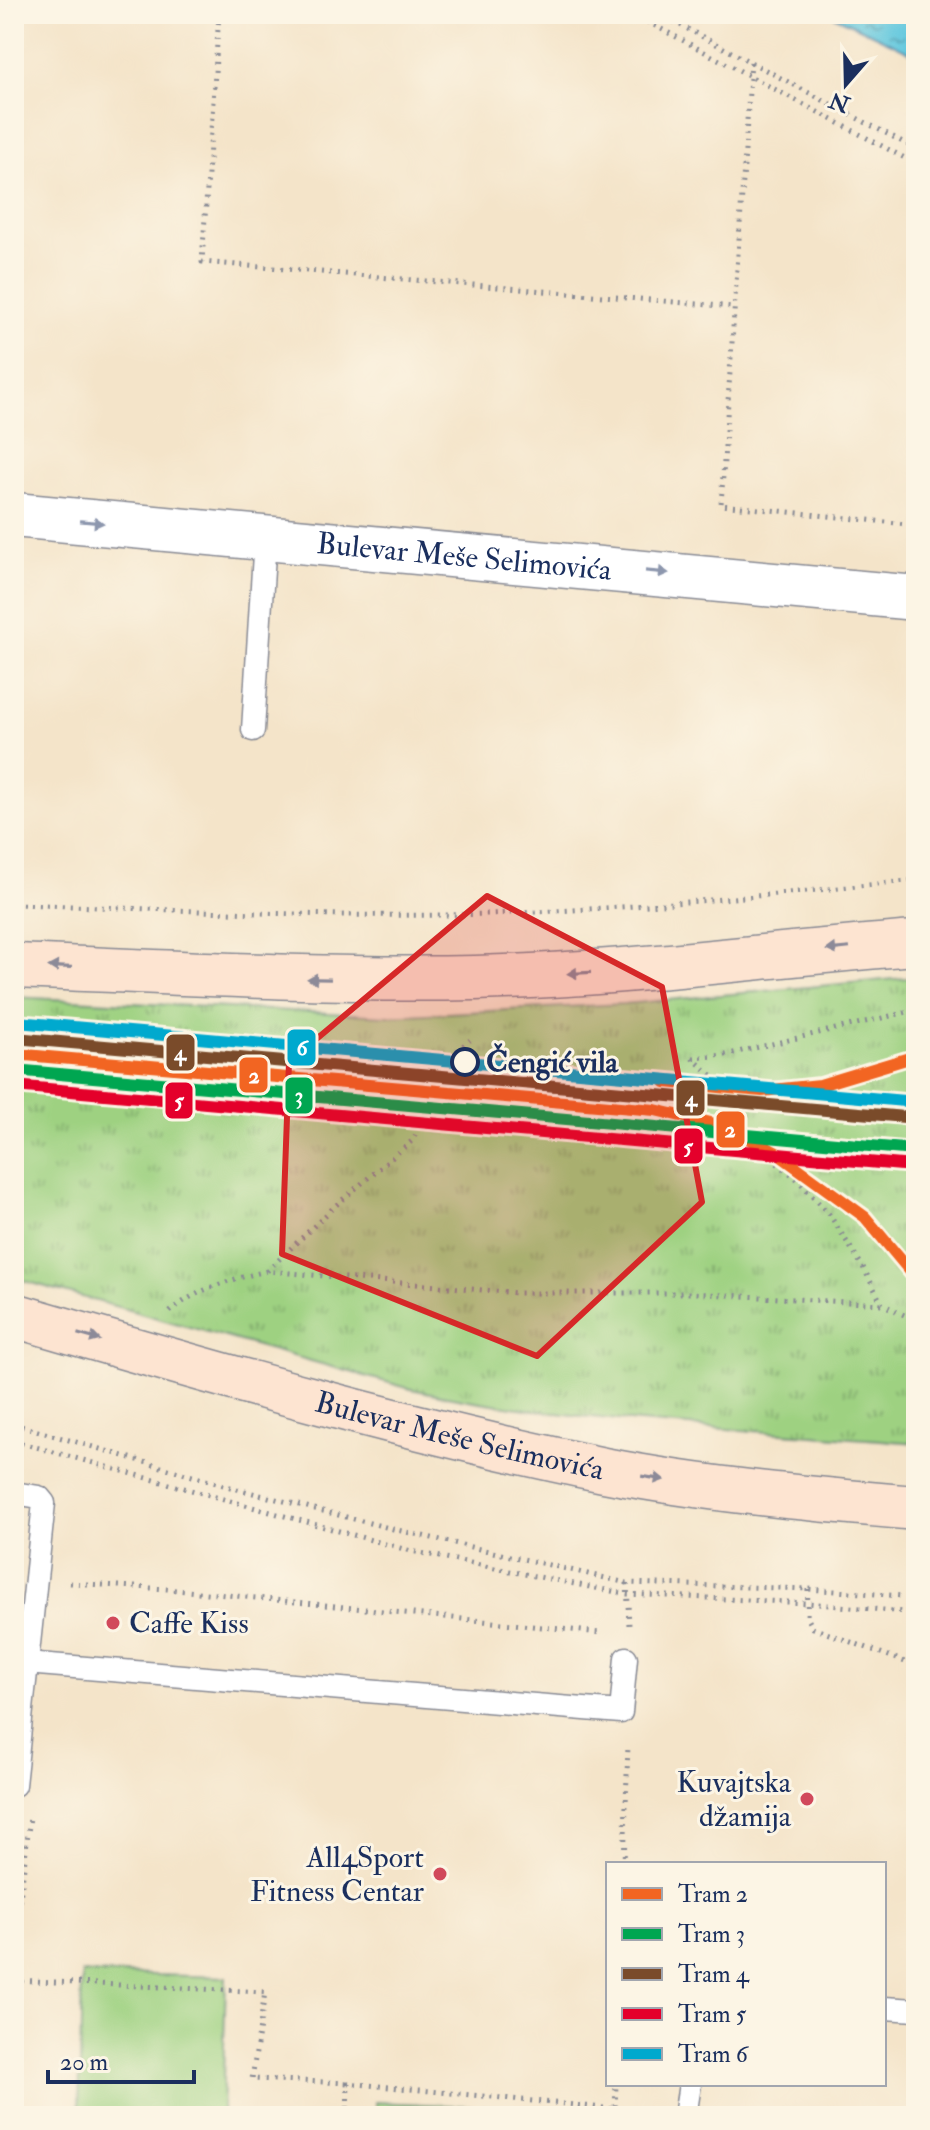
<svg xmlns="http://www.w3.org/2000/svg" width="930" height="2130" font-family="'IM FELL Double Pica',serif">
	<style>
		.grass { fill: url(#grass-tufts); stroke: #5c8070; stroke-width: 2 }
		.pitch { fill: #9ed181; stroke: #5c8070; stroke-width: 2 }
		.water { fill: url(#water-ripples); stroke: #3e7b9e; stroke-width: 2 }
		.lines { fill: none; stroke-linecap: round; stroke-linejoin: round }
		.service-casing { stroke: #888a94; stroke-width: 25 }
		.minor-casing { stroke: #888a94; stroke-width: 47 }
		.secondary-casing { stroke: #888a94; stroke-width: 47 }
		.path { stroke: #888a94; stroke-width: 5; stroke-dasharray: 2 6; stroke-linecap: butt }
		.service { stroke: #fff; stroke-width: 22 }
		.minor { stroke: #fff; stroke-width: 44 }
		.secondary { stroke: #fde4d1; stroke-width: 44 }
		.tram-1-casing { stroke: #fcf5e5; stroke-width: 18 }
		.tram-2-casing { stroke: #fcf5e5; stroke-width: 18 }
		.tram-3-casing { stroke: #fcf5e5; stroke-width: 18 }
		.tram-4-casing { stroke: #fcf5e5; stroke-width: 18 }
		.tram-5-casing { stroke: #fcf5e5; stroke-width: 18 }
		.tram-1 { stroke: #f26522; stroke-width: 12 }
		.tram-2 { stroke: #00a651; stroke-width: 12 }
		.tram-3 { stroke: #7a4b2a; stroke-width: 12 }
		.tram-4 { stroke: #e4002b; stroke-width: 12 }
		.tram-5 { stroke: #00a9ce; stroke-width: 12 }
		.oneway { fill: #8d97ae }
		.oneway2 { fill: #8c8a98 }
		.marked { fill: #d62828; fill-opacity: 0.2; stroke: #d62828; stroke-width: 6; stroke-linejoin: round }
		.stop-dot { fill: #fcf5e5; stroke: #1b2f5e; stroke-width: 4 }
		.poi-dot { fill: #d1495b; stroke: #fcf5e5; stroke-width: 3 }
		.labels { text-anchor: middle; stroke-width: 6; stroke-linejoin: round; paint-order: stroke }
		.street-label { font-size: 30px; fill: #1b2f5e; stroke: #fcf5e5 }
		.stop-label { font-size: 30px; font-weight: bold; fill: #1b2f5e; stroke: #fcf5e5; text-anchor: start }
		.poi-label { font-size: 30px; fill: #1b2f5e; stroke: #fcf5e5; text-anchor: end }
		.line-badge { stroke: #fcf5e5; stroke-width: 3 }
		.badge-label { font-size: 22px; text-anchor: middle; font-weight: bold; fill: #fff }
	</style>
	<defs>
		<pattern id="grass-tufts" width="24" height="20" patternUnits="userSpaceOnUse" patternTransform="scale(2)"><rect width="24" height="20" fill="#9ed181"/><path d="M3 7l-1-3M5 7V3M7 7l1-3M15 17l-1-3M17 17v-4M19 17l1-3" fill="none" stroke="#80aa6d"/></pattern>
		<pattern id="water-ripples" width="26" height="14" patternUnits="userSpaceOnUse" patternTransform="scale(2)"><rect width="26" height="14" fill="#61c7de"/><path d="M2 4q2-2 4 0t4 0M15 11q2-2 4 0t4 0" fill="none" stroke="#4fa2b7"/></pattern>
	</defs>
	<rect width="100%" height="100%" fill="#fcf5e5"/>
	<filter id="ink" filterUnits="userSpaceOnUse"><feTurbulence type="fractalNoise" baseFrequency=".0125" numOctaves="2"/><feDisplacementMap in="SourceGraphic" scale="16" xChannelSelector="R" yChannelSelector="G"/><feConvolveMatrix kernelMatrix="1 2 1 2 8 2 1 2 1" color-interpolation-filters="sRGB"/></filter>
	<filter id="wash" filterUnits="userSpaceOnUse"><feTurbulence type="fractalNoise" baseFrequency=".006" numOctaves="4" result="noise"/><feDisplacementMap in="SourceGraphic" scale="32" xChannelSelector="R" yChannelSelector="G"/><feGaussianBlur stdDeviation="1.8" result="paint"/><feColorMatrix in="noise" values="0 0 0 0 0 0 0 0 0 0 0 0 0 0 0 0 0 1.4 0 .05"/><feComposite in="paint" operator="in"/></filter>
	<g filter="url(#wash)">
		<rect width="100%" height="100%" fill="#f4e4c9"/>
		<path class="grass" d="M916,977V1443C749,1429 575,1424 411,1389L14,1278V997L387,1016L624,1004Z"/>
		<g class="pitch">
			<polygon points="82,1973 226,1977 222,2116 79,2116"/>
			<polygon points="375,2102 494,2107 493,2116 375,2116"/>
		</g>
		<polygon class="water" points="830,14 916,14 916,55"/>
	</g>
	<g filter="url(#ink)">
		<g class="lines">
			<defs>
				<g id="service">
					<polyline points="253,730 265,538"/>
					<polyline points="14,1493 39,1497 44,1503 14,1785"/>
					<polyline points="26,1663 621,1712 626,1658"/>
					<polyline points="884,2008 916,2010"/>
					<polyline points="690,2084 686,2110 690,2116"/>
				</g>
				<g id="minor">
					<path id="s1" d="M14,515L916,598"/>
				</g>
				<g id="secondary">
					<path d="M14,966C168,972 321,981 475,978C622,975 769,954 916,943"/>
					<path id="s2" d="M14,1315C209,1372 405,1429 604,1470C707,1490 812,1499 916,1508"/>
				</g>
			</defs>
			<use href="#service" class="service-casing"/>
			<use href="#minor" class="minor-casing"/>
			<use href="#secondary" class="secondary-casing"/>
			<g class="path">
				<polyline points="219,14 202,262 733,307"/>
				<polyline points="633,14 916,164"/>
				<polyline points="659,14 916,149"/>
				<polyline points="751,62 721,505 916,525"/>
				<path d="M14,904C171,909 330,919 487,914C630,909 773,895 916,880"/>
				<polyline points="692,1058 727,1088 732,1129 795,1177 829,1214 863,1267 882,1304 916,1321"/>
				<polyline points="693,1058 725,1055 916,1010"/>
				<polyline points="267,1271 335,1206 413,1140 453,1054 470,1040"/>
				<path d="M170,1312C197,1288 233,1279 267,1271L517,1293H691L882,1304"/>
				<polyline points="14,1424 237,1489 393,1529 627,1583 808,1589 916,1597"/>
				<polyline points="14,1441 411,1551 569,1583 627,1594 807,1603 916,1613"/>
				<polyline points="70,1583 167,1589 601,1633"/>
				<polyline points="627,1583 629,1626"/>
				<polyline points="808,1589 807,1617 813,1628 916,1666"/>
				<polyline points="624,1864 628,1745"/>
				<polyline points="14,1949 30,1817"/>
				<polyline points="14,1980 265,1992 252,2079 348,2083"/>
				<polyline points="615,2109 625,2116"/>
				<polyline points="347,2116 348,2083 615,2109 616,2084"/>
			</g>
			<use href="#service" class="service"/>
			<use href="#minor" class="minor"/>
			<use href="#secondary" class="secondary"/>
			<defs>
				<g id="tram-1">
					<polyline points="14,1054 655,1110 724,1126 777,1153 865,1217 916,1278"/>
					<polyline points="665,1082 762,1091 820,1085 916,1056"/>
				</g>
				<polyline id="tram-2" points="14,1070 915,1150"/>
				<polyline id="tram-3" points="15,1038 916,1118"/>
				<polyline id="tram-4" points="14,1086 913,1166"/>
				<polyline id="tram-5" points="17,1022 916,1102"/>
			</defs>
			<use href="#tram-1" class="tram-1-casing"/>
			<use href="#tram-2" class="tram-2-casing"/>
			<use href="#tram-3" class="tram-3-casing"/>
			<use href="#tram-4" class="tram-4-casing"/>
			<use href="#tram-5" class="tram-5-casing"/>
			<use href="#tram-1" class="tram-1"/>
			<use href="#tram-2" class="tram-2"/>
			<use href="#tram-3" class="tram-3"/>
			<use href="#tram-4" class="tram-4"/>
			<use href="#tram-5" class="tram-5"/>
		</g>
		<defs><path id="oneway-solid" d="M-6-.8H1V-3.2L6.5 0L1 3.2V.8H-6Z" transform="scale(2)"/></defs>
		<g class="oneway">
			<use href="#oneway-solid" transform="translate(92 522) rotate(5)"/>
			<use href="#oneway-solid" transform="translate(657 572) rotate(5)"/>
		</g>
		<g class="oneway2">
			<use href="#oneway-solid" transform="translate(838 949) rotate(174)"/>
			<use href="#oneway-solid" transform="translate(60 967) rotate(-178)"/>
			<use href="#oneway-solid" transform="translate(579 973) rotate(177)"/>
			<use href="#oneway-solid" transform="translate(319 979) rotate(-179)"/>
			<use href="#oneway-solid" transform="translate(89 1337) rotate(16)"/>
			<use href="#oneway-solid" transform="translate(653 1478) rotate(9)"/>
		</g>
	</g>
	<path class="marked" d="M487,896L662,987L702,1202L537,1356L282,1254L289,1062Z"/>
	<circle class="stop-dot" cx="465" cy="1062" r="13"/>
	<g class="poi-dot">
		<circle cx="113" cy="1623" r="8"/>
		<circle cx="807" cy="1799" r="8"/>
		<circle cx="440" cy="1874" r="8"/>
	</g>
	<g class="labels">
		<g class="street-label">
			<text dy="10" stroke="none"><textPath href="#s1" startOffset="452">Bulevar Meše Selimovića</textPath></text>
			<text dy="10" stroke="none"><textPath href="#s2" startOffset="462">Bulevar Meše Selimovića</textPath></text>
		</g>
		<g class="stop-label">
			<text x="486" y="1072">Čengić vila</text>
		</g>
		<g class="poi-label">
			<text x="129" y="1633" text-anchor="start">Caffe Kiss</text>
			<text x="791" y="1792">Kuvajtska<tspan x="791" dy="34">džamija</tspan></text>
			<text x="424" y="1867">All4Sport<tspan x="424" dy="34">Fitness Centar</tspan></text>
		</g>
	</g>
	<g class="line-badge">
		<rect x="286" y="1028" width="31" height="39" rx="8" fill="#00a9ce"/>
		<rect x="165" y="1033" width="31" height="39" rx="8" fill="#7a4b2a"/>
		<rect x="238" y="1056" width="31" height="38" rx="8" fill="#f26522"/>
		<rect x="284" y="1076" width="30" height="39" rx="8" fill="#00a651"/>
		<rect x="675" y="1079" width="31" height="38" rx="8" fill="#7a4b2a"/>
		<rect x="164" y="1081" width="30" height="39" rx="8" fill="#e4002b"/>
		<rect x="715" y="1110" width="31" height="39" rx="8" fill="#f26522"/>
		<rect x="673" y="1127" width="31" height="38" rx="8" fill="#e4002b"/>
	</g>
	<g class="badge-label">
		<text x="302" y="1055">6</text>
		<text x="180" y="1060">4</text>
		<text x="254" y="1083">2</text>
		<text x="299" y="1103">3</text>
		<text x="691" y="1106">4</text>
		<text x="179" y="1108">5</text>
		<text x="730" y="1137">2</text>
		<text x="688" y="1154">5</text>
	</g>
	<rect width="930" height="2130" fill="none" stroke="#fcf5e5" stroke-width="48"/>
	<rect x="606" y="1862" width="280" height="224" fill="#fcf5e5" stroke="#a2a6af" stroke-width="2"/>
	<rect x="622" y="1888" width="40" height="12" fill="#f26522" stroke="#a2a6af" stroke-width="2"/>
	<text x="678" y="1902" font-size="24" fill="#1b2f5e">Tram 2</text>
	<rect x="622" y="1928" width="40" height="12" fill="#00a651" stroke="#a2a6af" stroke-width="2"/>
	<text x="678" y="1942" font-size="24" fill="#1b2f5e">Tram 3</text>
	<rect x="622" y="1968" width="40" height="12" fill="#7a4b2a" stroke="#a2a6af" stroke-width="2"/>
	<text x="678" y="1982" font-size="24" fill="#1b2f5e">Tram 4</text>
	<rect x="622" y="2008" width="40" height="12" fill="#e4002b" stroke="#a2a6af" stroke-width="2"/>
	<text x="678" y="2022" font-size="24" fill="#1b2f5e">Tram 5</text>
	<rect x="622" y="2048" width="40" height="12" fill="#00a9ce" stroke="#a2a6af" stroke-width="2"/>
	<text x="678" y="2062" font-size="24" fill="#1b2f5e">Tram 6</text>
	<g transform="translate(846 84) rotate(200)" stroke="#fcf5e5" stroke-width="6" paint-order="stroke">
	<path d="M0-6L14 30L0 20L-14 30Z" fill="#1b2f5e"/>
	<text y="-12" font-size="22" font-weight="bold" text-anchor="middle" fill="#1b2f5e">N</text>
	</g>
	<path d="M48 2070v12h146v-12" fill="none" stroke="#1b2f5e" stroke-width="4"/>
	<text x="60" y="2070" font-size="24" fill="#1b2f5e" stroke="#fcf5e5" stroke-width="6" paint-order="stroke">20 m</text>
</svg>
